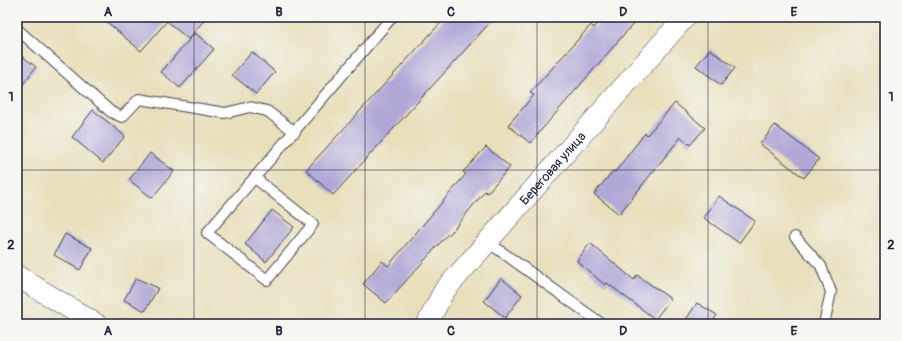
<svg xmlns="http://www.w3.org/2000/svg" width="902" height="341" font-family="Pangolin,sans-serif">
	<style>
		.building { fill: #b1a8d7 }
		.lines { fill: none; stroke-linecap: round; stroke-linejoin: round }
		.lane-casing { stroke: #403e4e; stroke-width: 12 }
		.street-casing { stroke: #403e4e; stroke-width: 22 }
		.lane { stroke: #fff; stroke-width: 10 }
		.street { stroke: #fff; stroke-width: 21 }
		.grid { fill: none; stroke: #22223b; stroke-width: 1; stroke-opacity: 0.55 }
		.labels { text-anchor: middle; stroke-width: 4; stroke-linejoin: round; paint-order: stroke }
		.street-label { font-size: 13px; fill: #22223b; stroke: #f6f6f2 }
		.neatline { fill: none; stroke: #22223b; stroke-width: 1.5 }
		.grid-label { font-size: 13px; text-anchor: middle; font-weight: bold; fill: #22223b }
	</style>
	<rect width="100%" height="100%" fill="#f6f6f2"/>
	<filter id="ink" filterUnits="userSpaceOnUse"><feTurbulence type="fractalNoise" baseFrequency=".025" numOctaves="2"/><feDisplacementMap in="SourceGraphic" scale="8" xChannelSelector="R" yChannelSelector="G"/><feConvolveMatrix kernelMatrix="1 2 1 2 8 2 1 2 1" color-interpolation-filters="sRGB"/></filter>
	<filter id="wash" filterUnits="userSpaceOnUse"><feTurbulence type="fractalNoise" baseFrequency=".012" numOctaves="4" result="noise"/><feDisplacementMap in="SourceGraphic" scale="16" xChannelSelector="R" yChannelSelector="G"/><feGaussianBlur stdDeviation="0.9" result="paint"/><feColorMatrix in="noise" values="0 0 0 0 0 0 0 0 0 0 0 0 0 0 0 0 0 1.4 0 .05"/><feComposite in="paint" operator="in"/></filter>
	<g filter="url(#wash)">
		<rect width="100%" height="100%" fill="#e8dfbb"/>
		<g id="blocks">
			<g class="building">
				<polygon points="101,17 207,17 188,39 167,21 141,51"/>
				<polygon points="446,17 495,17 333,195 306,170"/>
				<polygon points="604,17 639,17 530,143 508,125 534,95 530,93 555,65 591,25 594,28"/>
				<polygon points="195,33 214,49 180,88 161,72"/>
				<polygon points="710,49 735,68 721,85 696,66"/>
				<polygon points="17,52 36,67 17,92"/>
				<polygon points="252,52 275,72 256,94 232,75"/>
				<polygon points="675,103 705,128 690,145 681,137 619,214 594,194 613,171 615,172 645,133 647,135"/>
				<polygon points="93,110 125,136 103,163 72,137"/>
				<polygon points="775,125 819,159 804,178 760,144"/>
				<polygon points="486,147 510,167 487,193 485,191 449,235 448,234 386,303 363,284 382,261 388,266 466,174 463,172"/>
				<polygon points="150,153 174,171 152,198 129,180"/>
				<polygon points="719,196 755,221 739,243 704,218"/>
				<polygon points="272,210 294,227 266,262 245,244"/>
				<polygon points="65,234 92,248 80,270 54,255"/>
				<polygon points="590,243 634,280 637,275 671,299 655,319 607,283 605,285 577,261"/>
				<polygon points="136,278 158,288 145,311 124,300"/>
				<polygon points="501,278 522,295 505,318 484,301"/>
				<polygon points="697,303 717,315 711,324 683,324"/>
			</g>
		</g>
	</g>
	<g filter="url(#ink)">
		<use href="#blocks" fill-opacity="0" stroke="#403e4e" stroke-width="1"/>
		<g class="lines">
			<defs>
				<g id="lane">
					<polyline points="17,29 111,112 122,117 139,99 225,113 250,107 267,111 295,132"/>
					<polyline points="255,178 313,224 267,280 207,233 392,17"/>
					<polyline points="795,237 821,266 831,292 824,324"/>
					<polyline points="488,242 602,324"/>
				</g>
				<g id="street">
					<polyline points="17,276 96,324"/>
					<path id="s1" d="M427,324L444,291L685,17"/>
				</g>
			</defs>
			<use href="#lane" class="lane-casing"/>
			<use href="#street" class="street-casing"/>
			<use href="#lane" class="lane"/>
			<use href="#street" class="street"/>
		</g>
	</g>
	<path class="grid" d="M194,17V324M365,17V324M537,17V324M708,17V324M17,170H885"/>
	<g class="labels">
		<g class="street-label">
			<text dy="5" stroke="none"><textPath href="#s1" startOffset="201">Береговая улица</textPath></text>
		</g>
	</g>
	<rect width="902" height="341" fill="none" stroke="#f6f6f2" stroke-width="44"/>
	<rect x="22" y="22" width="858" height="297" class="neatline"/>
	<g class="grid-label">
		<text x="108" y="16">A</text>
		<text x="279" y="16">B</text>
		<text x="451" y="16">C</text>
		<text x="623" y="16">D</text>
		<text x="794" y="16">E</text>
		<text x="11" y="101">1</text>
		<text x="891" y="101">1</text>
		<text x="11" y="249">2</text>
		<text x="891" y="249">2</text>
		<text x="108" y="335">A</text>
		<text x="279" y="335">B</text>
		<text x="451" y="335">C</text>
		<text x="623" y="335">D</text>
		<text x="794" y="335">E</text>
	</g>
</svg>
